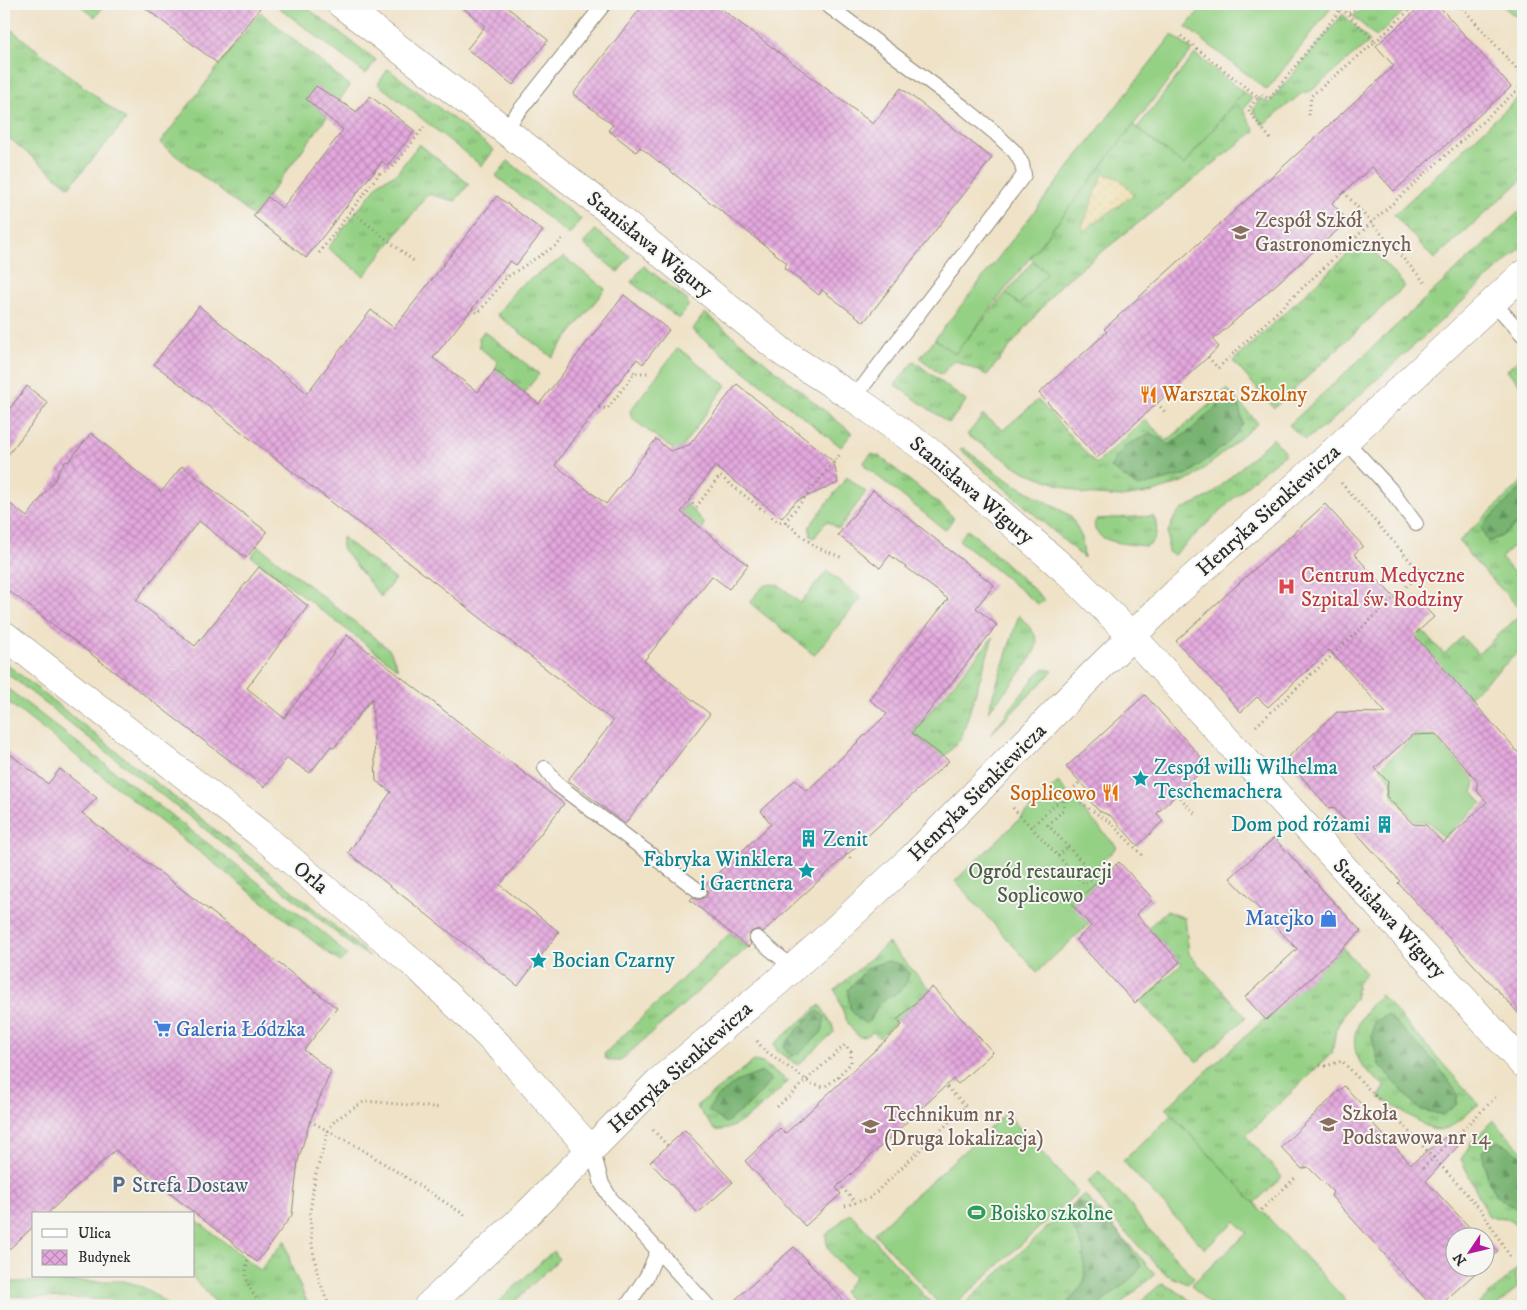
<svg xmlns="http://www.w3.org/2000/svg" width="1527" height="1310" font-family="'IM FELL DW Pica',serif">
	<style>
		.grass { fill: url(#grass-tufts); stroke: #607e58 }
		.forest { fill: url(#forest-firs); stroke: #526f4e }
		.sand { fill: url(#sand-dots); stroke: #8c8264 }
		.garden { fill: #95d185; stroke: #607e58 }
		.building { fill: url(#building-cross-hatch); fill-rule: evenodd }
		.lines { fill: none; stroke-linecap: round; stroke-linejoin: round }
		.service-casing { stroke: #8d8679; stroke-width: 16 }
		.minor-casing { stroke: #8d8679; stroke-width: 29 }
		.tertiary-casing { stroke: #8d8679; stroke-width: 29 }
		.path { stroke: #8d8679; stroke-width: 3; stroke-dasharray: 1 4; stroke-linecap: butt }
		.service { stroke: #fff; stroke-width: 14 }
		.minor { stroke: #fff; stroke-width: 28 }
		.tertiary { stroke: #fff; stroke-width: 28 }
		.labels { text-anchor: middle; stroke-width: 4; stroke-linejoin: round; paint-order: stroke }
		.education-label { font-size: 21px; fill: #785e54; stroke: #f6f6f2; text-anchor: start }
		.street-label { font-size: 21px; fill: #2b2b2b; stroke: #f6f6f2 }
		.food-label { font-size: 21px; fill: #c56008; stroke: #f6f6f2; text-anchor: start }
		.health-label { font-size: 21px; fill: #be3a42; stroke: #f6f6f2; text-anchor: start }
		.culture-label { font-size: 21px; fill: #0d838f; stroke: #f6f6f2; text-anchor: start }
		.park-label { font-size: 21px; fill: #4b5d46; stroke: #f6f6f2 }
		.shop-label { font-size: 21px; fill: #366cbe; stroke: #f6f6f2; text-anchor: end }
		.service-label { font-size: 21px; fill: #4e5e75; stroke: #f6f6f2; text-anchor: start }
		.leisure-label { font-size: 21px; fill: #27864d; stroke: #f6f6f2; text-anchor: start }
	</style>
	<defs>
		<pattern id="grass-tufts" width="24" height="20" patternUnits="userSpaceOnUse" patternTransform="scale(1.25)"><rect width="24" height="20" fill="#95d185"/><path d="M3 7l-1-3M5 7V3M7 7l1-3M15 17l-1-3M17 17v-4M19 17l1-3" fill="none" stroke="#7aaa6d"/></pattern>
		<pattern id="forest-firs" width="22" height="20" patternUnits="userSpaceOnUse" patternTransform="scale(1.25)"><rect width="22" height="20" fill="#78b372"/><path d="M5 1l3.5 6h-7zM16 11l3.5 6h-7z" fill="#63925e"/></pattern>
		<pattern id="sand-dots" width="8" height="8" patternUnits="userSpaceOnUse" patternTransform="scale(1.25)"><rect width="8" height="8" fill="#eeda9e"/><path d="M2 2h.1M6 6h.1" fill="none" stroke="#cb8" stroke-width="1.8" stroke-linecap="round"/></pattern>
		<pattern id="building-cross-hatch" width="8" height="8" patternUnits="userSpaceOnUse" patternTransform="scale(1.25)"><rect width="8" height="8" fill="#e4a8de"/><path d="M0 0l8 8M0 8l8-8" fill="none" stroke="#b989b4"/></pattern>
	</defs>
	<rect width="100%" height="100%" fill="#f6f6f2"/>
	<filter id="ink" filterUnits="userSpaceOnUse"><feTurbulence type="fractalNoise" baseFrequency=".02" numOctaves="2"/><feDisplacementMap in="SourceGraphic" scale="10" xChannelSelector="R" yChannelSelector="G"/><feConvolveMatrix kernelMatrix="1 2 1 2 8 2 1 2 1" color-interpolation-filters="sRGB"/></filter>
	<filter id="wash" filterUnits="userSpaceOnUse"><feTurbulence type="fractalNoise" baseFrequency=".0096" numOctaves="4" result="noise"/><feDisplacementMap in="SourceGraphic" scale="20" xChannelSelector="R" yChannelSelector="G"/><feGaussianBlur stdDeviation="1.12" result="paint"/><feColorMatrix in="noise" values="0 0 0 0 0 0 0 0 0 0 0 0 0 0 0 0 0 1.4 0 .05"/><feComposite in="paint" operator="in"/></filter>
	<g filter="url(#wash)">
		<rect width="100%" height="100%" fill="#efe2c7"/>
		<g class="grass">
			<polygon points="78,4 106,4 95,17"/>
			<polygon points="281,4 302,4 376,60 366,74 278,7"/>
			<polygon points="1369,4 1412,4 1376,37 1353,16"/>
			<polygon points="260,12 350,86 253,216 160,143"/>
			<polygon points="1343,14 1370,41 1311,91 1302,93 1263,125 1253,110 1260,98 1269,103"/>
			<polygon points="4,24 126,120 69,187 4,134"/>
			<polygon points="388,69 494,150 482,166 378,84"/>
			<polygon points="1243,92 1252,98 1243,110 1255,131 1061,284 987,375 954,360 941,375 920,358 935,339 955,353 1006,293 1020,304 1046,273 1030,258 1133,125 1184,165"/>
			<polygon points="1523,93 1523,179 1434,259 1394,215"/>
			<polygon points="419,144 469,184 455,201 428,194 364,276 328,248 381,181 396,174"/>
			<polygon points="508,161 581,219 569,235 496,176"/>
			<polygon points="1523,208 1523,246 1329,423 1305,440 1289,425"/>
			<polygon points="595,230 630,256 618,272 583,244"/>
			<polygon points="1363,240 1405,286 1274,408 1233,361"/>
			<polygon points="564,257 605,289 552,357 497,315 517,288"/>
			<polygon points="644,266 687,300 688,306 679,319 631,282"/>
			<polygon points="705,313 852,433 841,447 692,330"/>
			<polygon points="484,331 539,374 524,393 495,370 498,362 480,348 479,338"/>
			<polygon points="1519,359 1523,364 1523,388 1507,370"/>
			<polygon points="914,361 966,401 949,423 895,385"/>
			<polygon points="1227,389 1258,423 1193,478 1154,492 1122,497 1083,494 1023,471 967,435 983,415 1003,430 1038,400 1096,464 1145,420 1167,441"/>
			<polygon points="1273,438 1286,453 1254,479 1174,555 1168,552 1168,532 1175,516 1181,510 1210,496"/>
			<polygon points="963,448 1004,478 1071,516 1082,538 1084,558 960,449"/>
			<polygon points="871,454 879,456 939,504 954,518 945,530 865,466 864,462"/>
			<polygon points="1523,481 1523,537 1501,558 1523,583 1523,648 1470,696 1461,690 1416,640 1422,630 1444,654 1462,637 1478,654 1523,612 1468,554 1467,550 1459,541"/>
			<path d="M1153,516C1159,525 1158,543 1145,546C1131,544 1101,544 1095,529C1094,525 1094,522 1097,519Z"/>
			<polygon points="968,529 1043,598 1045,601 1038,604 959,540"/>
			<polygon points="342,537 395,579 381,597 342,548"/>
			<polygon points="259,546 390,650 398,669 251,556"/>
			<path d="M827,571L861,598L814,655L750,603C754,598 758,590 763,587C777,577 791,596 800,603Z"/>
			<path d="M1019,615C1025,623 1035,631 1037,641C1039,655 999,699 988,711Z"/>
			<polygon points="993,637 961,739 944,757 912,733"/>
			<polygon points="4,662 305,901 370,956 356,949 313,914 4,671"/>
			<polygon points="1044,669 1053,671 990,735 1038,673"/>
			<polygon points="4,686 325,934 347,955 340,962 4,699"/>
			<polygon points="1166,911 1185,918 1189,954 1246,1017 1197,1062 1141,1002 1182,964 1148,928"/>
			<polygon points="730,933 748,947 620,1061 610,1061 605,1058 604,1054"/>
			<path d="M888,943L930,989L879,1038L873,1032L867,1036L860,1037C846,1028 842,1006 835,990Z"/>
			<polygon points="1343,948 1366,973 1358,983 1355,999 1346,1010 1336,1029 1332,1053 1246,1136 1282,1177 1254,1203 1166,1108"/>
			<path d="M1381,995L1479,1104C1465,1115 1450,1134 1431,1129L1379,1097L1385,1087C1379,1080 1371,1076 1365,1069C1343,1043 1359,1014 1381,995Z"/>
			<polygon points="820,1005 832,1024 834,1032 798,1065 777,1051 774,1044"/>
			<path d="M754,1061L763,1063L788,1081C773,1096 737,1134 715,1130L696,1106Z"/>
			<polygon points="1493,1120 1523,1152 1523,1227 1516,1226 1507,1218 1489,1217 1461,1159 1472,1142"/>
			<polygon points="1099,1171 1131,1205 1142,1222 1194,1277 1188,1284 1165,1274 1115,1221 1088,1181"/>
			<polygon points="1084,1194 1155,1274 1118,1306 962,1306"/>
			<path d="M850,1213L934,1306H856L843,1292L854,1278C843,1265 825,1253 826,1235Z"/>
			<polygon points="196,1220 260,1270 285,1240 291,1266 309,1306 219,1306 195,1280 193,1276 194,1225"/>
			<polygon points="553,1251 559,1259 510,1306 494,1306"/>
			<polygon points="1523,1263 1523,1267 1515,1274 1518,1287 1497,1306 1477,1306"/>
			<path d="M124,1281C145,1286 153,1292 169,1306H126L120,1300L4,1296V1282Z"/>
			<polygon points="1162,1283 1185,1296 1194,1306 1135,1306"/>
		</g>
		<g class="forest">
			<polygon points="1225,398 1239,406 1243,424 1231,440 1188,474 1138,487 1110,467 1125,446 1151,433 1169,445 1192,429"/>
			<polygon points="1523,486 1523,519 1502,536 1488,542 1481,527"/>
			<path d="M888,961L903,965L909,973C906,994 892,992 879,1004C874,1009 874,1018 866,1024C850,1013 849,1009 848,989L869,967Z"/>
			<polygon points="818,1011 825,1017 822,1032 800,1053 792,1056 785,1050 784,1045 807,1019"/>
			<polygon points="1388,1015 1436,1063 1457,1093 1457,1104 1443,1115 1419,1109 1379,1065 1372,1037 1374,1021"/>
			<polygon points="762,1072 772,1080 752,1102 726,1123 708,1111 715,1099 736,1082"/>
			<path d="M1498,1141L1518,1153L1523,1160V1209C1517,1209 1513,1206 1508,1204C1489,1193 1486,1171 1482,1151Z"/>
			<path d="M1077,1201C1106,1212 1125,1241 1141,1266L1136,1274L1098,1306H1065L1085,1281L1083,1247L1066,1215Z"/>
		</g>
		<path class="sand" d="M1103,174C1117,175 1126,183 1133,195L1085,230L1082,227Z"/>
		<g class="garden">
			<polygon points="1204,4 1334,4 1267,90 1186,27"/>
			<polygon points="1500,4 1523,4 1523,22"/>
			<polygon points="1172,35 1192,50 955,354 935,339"/>
			<polygon points="1195,54 1243,92 1184,165 1137,128"/>
			<polygon points="1033,261 1047,273 1020,305 1006,293"/>
			<polygon points="678,348 726,385 678,453 635,421 631,416 630,411"/>
			<polygon points="847,477 866,492 839,529 827,521 814,538 811,536 809,527"/>
			<polygon points="687,504 704,523 703,529 694,541 662,536"/>
			<polygon points="1417,733 1421,736 1435,737 1475,781 1473,792 1482,803 1444,838 1429,822 1415,821 1392,795 1392,782 1380,768"/>
			<polygon points="1058,782 1117,847 1098,865 1123,893 1037,972 955,881"/>
			<polygon points="1006,1113 1078,1192 954,1306 941,1306 874,1233"/>
			<polygon points="1172,1115 1351,1306 1211,1306 1191,1285 1247,1233 1235,1221 1205,1249 1123,1161"/>
		</g>
		<g id="blocks">
			<g class="building">
				<polygon points="140,4 263,4 217,63"/>
				<polygon points="458,4 503,4 548,40 513,85 467,49 485,26"/>
				<polygon points="644,4 715,4 873,124 901,88 992,158 864,322 822,290 819,295 784,268 787,263 640,147 636,152 608,130 613,125 573,94"/>
				<polygon points="1423,4 1437,4 1511,87 1394,191 1372,167 1332,203 1348,221 1213,340 1219,347 1097,458 1039,393 1107,332 1104,329 1394,66 1376,46"/>
				<polygon points="316,86 357,112 370,96 415,131 387,166 382,161 306,258 253,216 268,197 282,208 343,130 306,99"/>
				<polygon points="497,196 543,231 516,265 510,261 433,358 478,392 495,370 539,404 624,295 669,330 643,364 637,359 574,438 555,465 606,504 656,439 670,451 689,445 737,384 834,462 838,483 796,501 782,518 715,466 681,512 748,565 729,589 712,576 644,661 710,714 625,824 568,780 613,721 154,364 199,306 307,393 371,310 394,328"/>
				<polygon points="27,386 48,403 4,460 4,416"/>
				<polygon points="91,433 161,492 182,466 267,532 246,558 199,521 136,600 195,646 259,567 308,606 247,688 284,718 347,635 564,804 500,885 559,932 518,986 348,853 391,792 376,781 372,698 334,748 331,746 310,773 287,758 264,787 4,587 4,499 27,517 57,477 58,471 65,462 69,461"/>
				<polygon points="873,490 994,585 976,608 997,625 912,733 949,761 763,932 758,929 751,932 748,937 751,944 748,947 690,900 693,897 698,900 706,897 708,892 705,885 771,824 761,811 795,780 807,791 887,714 869,699 948,599 890,555 880,568 838,535"/>
				<path d="M1325,504L1363,546L1354,554L1403,607L1414,596L1434,617L1414,635L1523,758V1018L1398,883L1400,881L1333,807L1329,808L1286,759L1337,712L1386,713L1329,650L1268,707L1257,697L1241,712L1176,641ZM1436,734L1477,781V791L1487,802L1443,843L1426,825L1413,824L1386,796L1388,782L1375,768L1412,735Z"/>
				<polygon points="1145,695 1208,765 1157,813 1163,821 1138,846 1111,816 1099,811 1095,807 1091,802 1090,792 1066,767"/>
				<polygon points="4,749 48,784 60,769 97,798 82,813 337,1008 304,1050 331,1071 310,1121 298,1161 292,1215 257,1262 115,1150 47,1214 34,1214 34,1226 4,1254"/>
				<polygon points="1274,838 1361,931 1266,1020 1245,997 1297,949 1230,878"/>
				<polygon points="1119,862 1153,899 1136,914 1180,962 1135,1003 1076,940 1091,926 1072,905"/>
				<polygon points="932,987 993,1052 958,1084 953,1079 836,1188 841,1194 805,1226 745,1161 780,1128 785,1134 902,1025 897,1020"/>
				<polygon points="1344,1086 1367,1110 1363,1113 1411,1164 1449,1134 1459,1145 1426,1181 1473,1231 1476,1228 1498,1251 1484,1264 1484,1238 1454,1238 1454,1268 1481,1268 1439,1306 1432,1306 1331,1196 1333,1192 1308,1167 1302,1169 1281,1147"/>
				<polygon points="685,1130 733,1182 698,1213 650,1162"/>
				<polygon points="794,1247 849,1306 728,1306"/>
			</g>
		</g>
	</g>
	<g filter="url(#ink)">
		<use href="#blocks" fill-opacity="0" stroke="#8d8679" stroke-width="1"/>
		<g class="lines">
			<defs>
				<g id="service">
					<polyline points="826,4 966,109 994,132 1015,152 1022,164 1024,175 854,398"/>
					<polyline points="504,130 604,4"/>
					<polyline points="1493,302 1523,335"/>
					<polyline points="1345,440 1390,489 1416,524"/>
					<polyline points="545,768 558,785 699,891"/>
					<polyline points="757,938 793,968"/>
					<polyline points="590,1149 595,1159 602,1184 611,1199 708,1306"/>
					<polyline points="627,1306 647,1276 658,1250"/>
				</g>
				<polyline id="minor" points="4,635 259,833 421,970 502,1049 590,1149"/>
				<g id="tertiary">
					<polyline points="341,4 603,206 785,354 854,398 934,455 1071,575 1132,636 1523,1064"/>
					<polyline points="428,1306 528,1213 658,1082 775,984 822,942 912,858 1094,673 1177,592 1314,470 1523,274"/>
				</g>
			</defs>
			<use href="#service" class="service-casing"/>
			<use href="#minor" class="minor-casing"/>
			<use href="#tertiary" class="tertiary-casing"/>
			<g class="path">
				<polyline points="1459,4 1523,76"/>
				<polyline points="1341,9 1348,14 1362,4"/>
				<polyline points="1181,36 1258,97 1248,110 1272,141"/>
				<polyline points="1375,42 1416,4"/>
				<polyline points="1258,97 1261,94 1269,99 1345,4"/>
				<polyline points="1309,115 1311,96 1375,42 1348,14"/>
				<polyline points="374,171 379,174"/>
				<polyline points="1344,192 1427,285"/>
				<polyline points="346,207 415,262"/>
				<polyline points="319,253 379,174 393,167 424,127"/>
				<polyline points="501,272 507,277"/>
				<polyline points="472,309 478,313 507,277 558,244 564,236"/>
				<polyline points="1208,357 1218,368 1371,223 1523,85"/>
				<polyline points="629,369 635,373"/>
				<polyline points="1157,403 1167,414"/>
				<polyline points="599,407 607,409 635,373 648,373"/>
				<polyline points="1341,483 1421,573"/>
				<polyline points="689,500 696,507 720,476 778,522 785,522 841,453"/>
				<polyline points="785,522 816,547 843,558"/>
				<polyline points="1307,670 1312,675"/>
				<polyline points="1518,684 1523,690"/>
				<polyline points="1256,726 1424,570"/>
				<polyline points="1070,792 1091,810 1110,822 1142,855"/>
				<polyline points="1177,794 1196,815"/>
				<polyline points="1064,796 1064,809 1048,825 1097,878"/>
				<polyline points="1013,808 1031,827 1080,782"/>
				<polyline points="1031,827 1084,884 1117,865"/>
				<polyline points="846,854 852,860"/>
				<polyline points="1058,856 1068,847"/>
				<polyline points="757,1041 763,1049 806,1080 811,1084 824,1087 832,1082 851,1063 851,1052 845,1045 777,1107"/>
				<polyline points="1320,1065 1326,1066 1342,1061 1434,1158 1481,1210 1511,1258"/>
				<polyline points="839,1076 842,1080"/>
				<polyline points="310,1121 358,1147 465,1215"/>
				<polyline points="653,1130 668,1146"/>
				<polyline points="1423,1168 1496,1097"/>
				<polyline points="839,1184 856,1203"/>
				<polyline points="845,1206 870,1198 966,1106 945,1085"/>
				<polyline points="1261,1210 1297,1176"/>
				<path d="M249,1255C242,1279 248,1287 262,1306"/>
				<polyline points="329,1306 318,1277 312,1245 310,1212 315,1177 328,1131 335,1120 365,1101 441,1108"/>
				<polyline points="1508,1306 1523,1292"/>
			</g>
			<use href="#service" class="service"/>
			<use href="#minor" class="minor"/>
			<use href="#tertiary" class="tertiary"/>
		</g>
	</g>
	<defs>
		<symbol id="school-bare" viewBox="-9 -9 18 18"><path d="M0-5L7-2L0 1L-7-2ZM-4 1L0 2.5L4 1V4Q0 6-4 4Z" fill="#8d6e63" stroke="#f6f6f2" stroke-width="2.5" paint-order="stroke"/></symbol>
		<symbol id="restaurant-bare" viewBox="-9 -9 18 18"><path d="M-5-6h1v4h1v-4h1v4h1v-4h1v5L-1.5 .5V6h-2V.5L-5-1ZM5-6V6H3V1.5H1.5Q1.5-4 5-6Z" fill="#e8710a" stroke="#f6f6f2" stroke-width="2.5" paint-order="stroke"/></symbol>
		<symbol id="hospital-bare" viewBox="-9 -9 18 18"><path d="M-5-5h3v3.5h4V-5h3V5h-3V1.5h-4V5h-3Z" fill="#e0444e" stroke="#f6f6f2" stroke-width="2.5" paint-order="stroke"/></symbol>
		<symbol id="sight-bare" viewBox="-9 -9 18 18"><path d="M0-6L1.8-2.2L6-1.7L2.9 1.2L3.7 5.4L0 3.3L-3.7 5.4L-2.9 1.2L-6-1.7L-1.8-2.2Z" fill="#0f9aa8" stroke="#f6f6f2" stroke-width="2.5" paint-order="stroke"/></symbol>
		<symbol id="building-bare" viewBox="-9 -9 18 18"><path d="M-4-6H4V6H1V3H-1V6H-4ZM-2.5-4.3h1.7v1.8h-1.7ZM.8-4.3h1.7v1.8H.8ZM-2.5-1h1.7V.8h-1.7ZM.8-1h1.7V.8H.8Z" fill="#0f9aa8" stroke="#f6f6f2" stroke-width="2.5" paint-order="stroke"/></symbol>
		<symbol id="shop-bare" viewBox="-9 -9 18 18"><path d="M-5-2.5h2.3a2.7 3.5 0 0 1 5.4 0H5L5.5 6h-11ZM-1.5-2.5h3a1.5 2.3 0 0 0-3 0Z" fill="#3f7fe0" stroke="#f6f6f2" stroke-width="2.5" paint-order="stroke"/></symbol>
		<symbol id="supermarket-bare" viewBox="-9 -9 18 18"><path d="M-6-5.5h2.5l.6 2H6L4.5 2H-2.5L-4.4-4H-6ZM-1.5 3.2a1.3 1.3 0 1 0 .1 0ZM3 3.2a1.3 1.3 0 1 0 .1 0Z" fill="#3f7fe0" stroke="#f6f6f2" stroke-width="2.5" paint-order="stroke"/></symbol>
		<symbol id="parking-bare" viewBox="-9 -9 18 18"><path d="M-3.5-5.5H1a3.5 3.5 0 0 1 0 7H-1V5.5H-3.5ZM-1-3.4V-.6H.8a1.4 1.4 0 0 0 0-2.8Z" fill="#5c6f8a" stroke="#f6f6f2" stroke-width="2.5" paint-order="stroke"/></symbol>
		<symbol id="stadium-bare" viewBox="-9 -9 18 18"><path d="M0-5a6.5 5 0 1 0 0 10a6.5 5 0 1 0 0-10ZM-3.5-1.8h7v3.6h-7Z" fill="#2e9e5b" stroke="#f6f6f2" stroke-width="2.5" paint-order="stroke"/></symbol>
	</defs>
	<g fill-rule="evenodd">
		<use href="#school-bare" x="1228" y="220" width="25" height="25"/>
		<use href="#restaurant-bare" x="1136" y="382" width="25" height="25"/>
		<use href="#hospital-bare" x="1274" y="574" width="25" height="25"/>
		<use href="#sight-bare" x="1128" y="766" width="25" height="25"/>
		<use href="#restaurant-bare" x="1098" y="780" width="25" height="25"/>
		<use href="#building-bare" x="1372" y="812" width="25" height="25"/>
		<use href="#building-bare" x="796" y="826" width="25" height="25"/>
		<use href="#sight-bare" x="794" y="858" width="25" height="25"/>
		<use href="#shop-bare" x="1316" y="906" width="25" height="25"/>
		<use href="#sight-bare" x="526" y="948" width="25" height="25"/>
		<use href="#supermarket-bare" x="150" y="1016" width="25" height="25"/>
		<use href="#school-bare" x="1316" y="1112" width="25" height="25"/>
		<use href="#school-bare" x="858" y="1114" width="25" height="25"/>
		<use href="#parking-bare" x="106" y="1172" width="25" height="25"/>
		<use href="#stadium-bare" x="964" y="1200" width="25" height="25"/>
	</g>
	<g class="labels">
		<g class="education-label">
			<text x="1255" y="227">Zespół Szkół<tspan x="1255" dy="24">Gastronomicznych</tspan></text>
			<text x="1342" y="1120">Szkoła<tspan x="1342" dy="24">Podstawowa nr 14</tspan></text>
			<text x="884" y="1121">Technikum nr 3<tspan x="884" dy="24">(Druga lokalizacja)</tspan></text>
		</g>
		<g class="street-label">
			<text transform="translate(650 244) rotate(39)" y="7">Stanisława Wigury</text>
			<text transform="translate(972 490) rotate(40)" y="7">Stanisława Wigury</text>
			<text transform="translate(1268 510) rotate(-42)" y="7">Henryka Sienkiewicza</text>
			<text transform="translate(977 792) rotate(-45)" y="7">Henryka Sienkiewicza</text>
			<text transform="translate(311 877) rotate(40)" y="7">Orla</text>
			<text transform="translate(1390 918) rotate(47)" y="7">Stanisława Wigury</text>
			<text transform="translate(680 1067) rotate(-42)" y="7">Henryka Sienkiewicza</text>
		</g>
		<g class="food-label">
			<text x="1162" y="401">Warsztat Szkolny</text>
			<text x="1096" y="800" text-anchor="end">Soplicowo</text>
		</g>
		<g class="health-label">
			<text x="1301" y="582">Centrum Medyczne<tspan x="1301" dy="24">Szpital św. Rodziny</tspan></text>
		</g>
		<g class="culture-label">
			<text x="1154" y="774">Zespół willi Wilhelma<tspan x="1154" dy="24">Teschemachera</tspan></text>
			<text x="1370" y="831" text-anchor="end">Dom pod różami</text>
			<text x="823" y="846">Zenit</text>
			<text x="793" y="866" text-anchor="end">Fabryka Winklera<tspan x="793" dy="24">i Gaertnera</tspan></text>
			<text x="552" y="967">Bocian Czarny</text>
		</g>
		<g class="park-label">
			<text x="1040" y="878">Ogród restauracji<tspan x="1040" dy="24">Soplicowo</tspan></text>
		</g>
		<g class="shop-label">
			<text x="1314" y="925">Matejko</text>
			<text x="176" y="1036" text-anchor="start">Galeria Łódzka</text>
		</g>
		<g class="service-label">
			<text x="132" y="1192">Strefa Dostaw</text>
		</g>
		<g class="leisure-label">
			<text x="990" y="1220">Boisko szkolne</text>
		</g>
	</g>
	<rect width="1527" height="1310" fill="none" stroke="#f6f6f2" stroke-width="20"/>
	<rect x="32" y="1212" width="162" height="65" fill="#f6f6f2" stroke="#a5a5a2"/>
	<rect x="42" y="1229" width="25" height="8" fill="#ffffff" stroke="#a5a5a2"/>
	<text x="78" y="1238" font-size="15" fill="#2b2b2b">Ulica</text>
	<rect x="42" y="1250" width="25" height="15" fill="url(#building-cross-hatch)" stroke="#a5a5a2"/>
	<text x="78" y="1262" font-size="15" fill="#2b2b2b">Budynek</text>
	<g transform="translate(1470 1252) rotate(235)"><circle r="24" fill="#f6f6f2" stroke="#a5a5a2"/>
	<path d="M0-4L9 19L0 12L-9 19Z" fill="#b5179e"/>
	<text y="-8" font-size="14" font-weight="bold" text-anchor="middle" fill="#2b2b2b">N</text>
	</g>
</svg>
